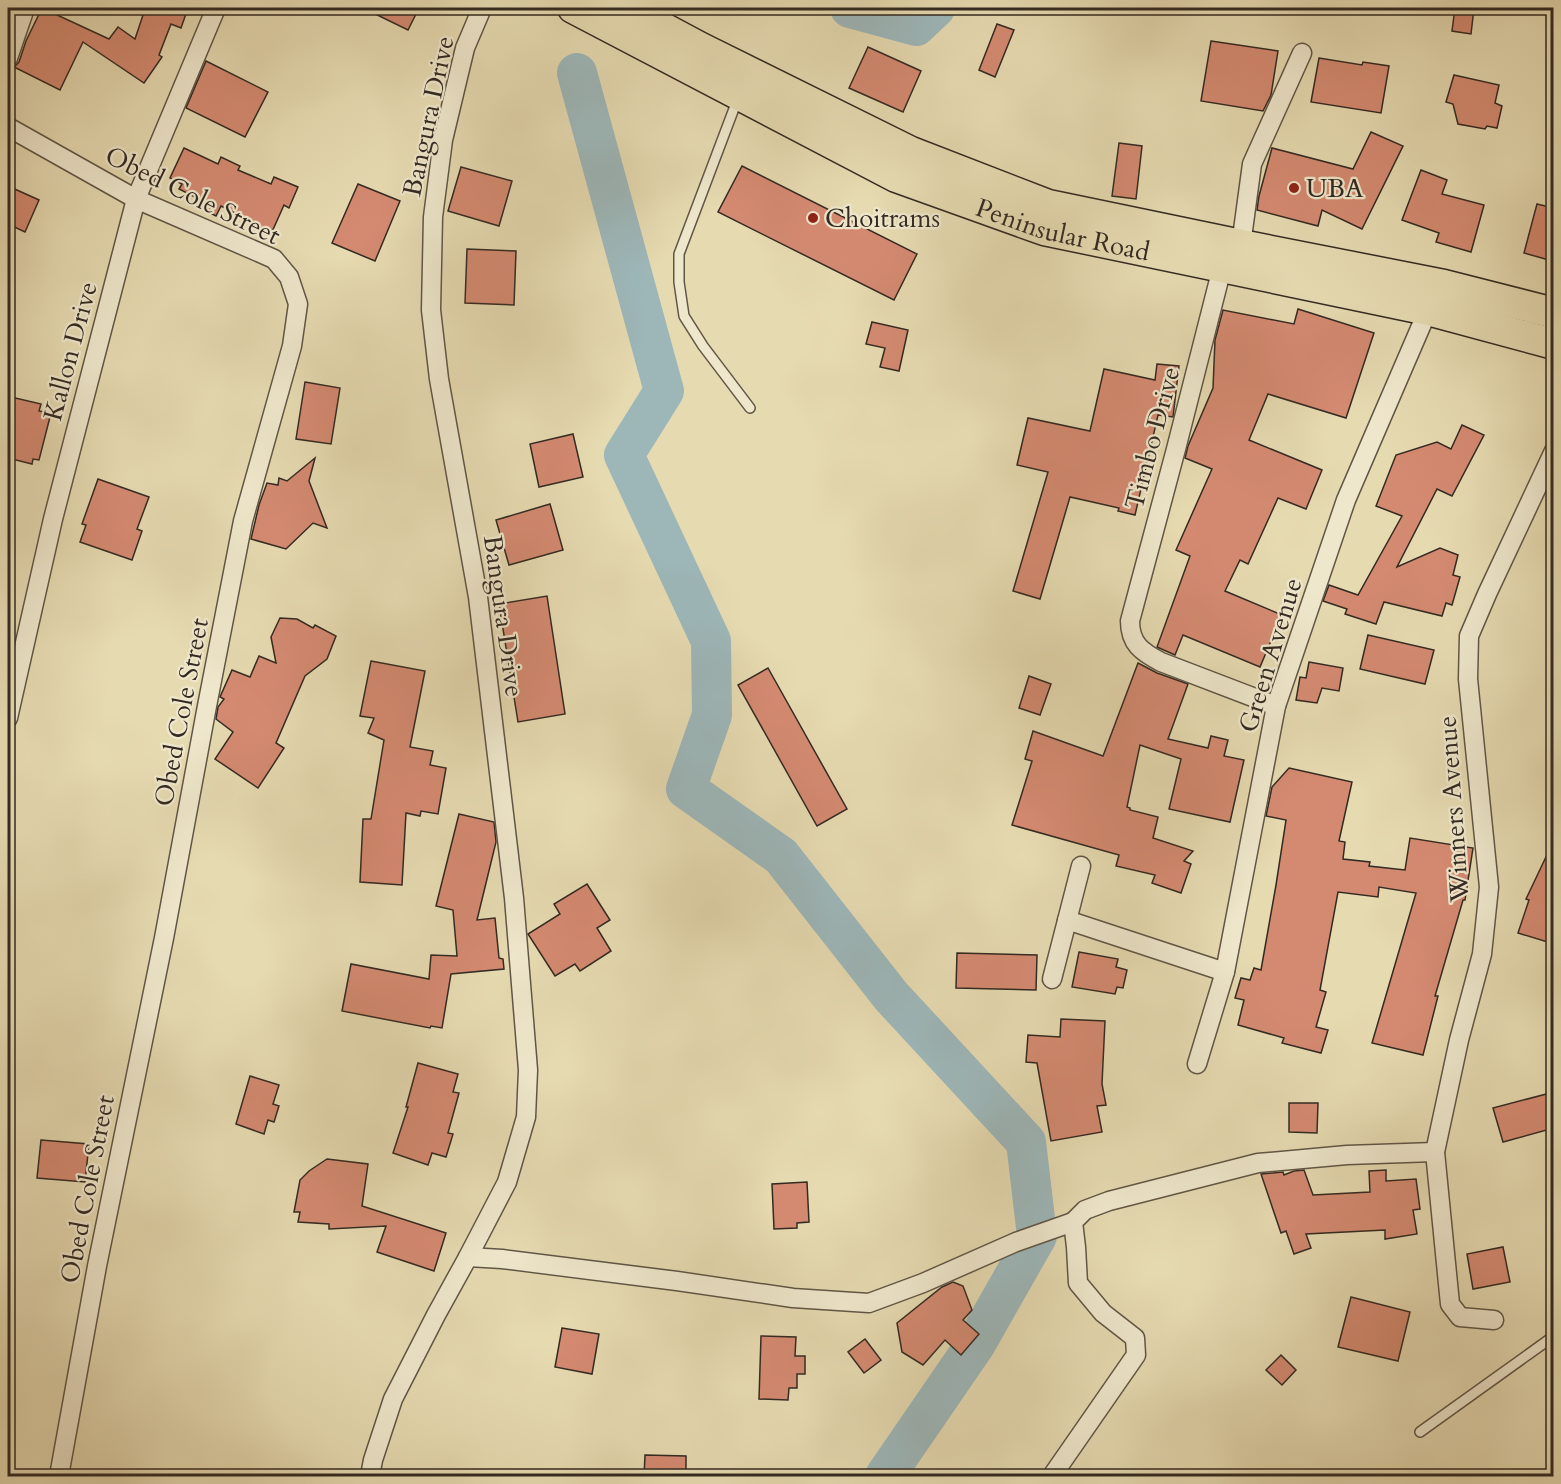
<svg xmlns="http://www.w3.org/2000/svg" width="1561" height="1484" font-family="Cardo,serif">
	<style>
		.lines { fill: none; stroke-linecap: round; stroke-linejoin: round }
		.river { stroke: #9db7b9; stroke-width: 40 }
		.building { fill: #d48a71; stroke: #332a22; stroke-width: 1.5 }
		.lane-casing { stroke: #605646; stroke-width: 12 }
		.street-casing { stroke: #605646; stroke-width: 21 }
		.primary-casing { stroke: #332a22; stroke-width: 33 }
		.lane { stroke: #efe7cc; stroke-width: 9 }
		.street { stroke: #efe7cc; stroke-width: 18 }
		.primary { stroke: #e6dab1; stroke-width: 30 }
		.poi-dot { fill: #8f2418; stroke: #efe7cc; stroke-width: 2 }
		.labels { text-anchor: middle; stroke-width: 4.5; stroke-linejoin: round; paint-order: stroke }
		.street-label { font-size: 26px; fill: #332a22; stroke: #efe7cc }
		.poi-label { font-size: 26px; fill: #332a22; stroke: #efe7cc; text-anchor: start }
	</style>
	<rect width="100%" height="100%" fill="#e6dab1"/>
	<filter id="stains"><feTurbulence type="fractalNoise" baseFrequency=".00333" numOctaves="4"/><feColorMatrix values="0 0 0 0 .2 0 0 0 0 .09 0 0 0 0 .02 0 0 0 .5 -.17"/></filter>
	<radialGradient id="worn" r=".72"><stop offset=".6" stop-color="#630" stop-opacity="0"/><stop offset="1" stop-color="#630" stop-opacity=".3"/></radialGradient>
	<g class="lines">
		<g class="river">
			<polyline points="850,8 916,26 935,8"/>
			<polyline points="577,73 664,391 624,455 711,641 712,715 686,789 781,856 891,996 1026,1142 1037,1236 975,1345 885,1476"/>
		</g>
	</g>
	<g class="building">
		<polygon points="42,8 109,39 118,27 135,39 143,15 130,10 131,8 188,8 181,28 171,24 159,55 162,57 144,83 83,42 60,90 14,67 19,62 26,41"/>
		<polygon points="363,8 419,8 408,30"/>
		<polygon points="1455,8 1474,8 1471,34 1452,31"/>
		<polygon points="997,24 1014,30 995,77 979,70"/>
		<polygon points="1211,41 1278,51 1271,95 1263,111 1201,101"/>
		<polygon points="868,47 921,71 903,112 849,88"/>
		<polygon points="1319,58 1362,65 1363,62 1389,66 1381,113 1311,102"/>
		<polygon points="206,61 268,92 245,137 186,108"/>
		<polygon points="1454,75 1499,85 1495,103 1502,106 1497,128 1487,126 1485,129 1458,124 1453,104 1446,102"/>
		<polygon points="1371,132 1403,146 1362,229 1322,210 1318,226 1257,210 1259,196 1272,148 1353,169"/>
		<polygon points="1119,143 1142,146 1136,199 1112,196"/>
		<polygon points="184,148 218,164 221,157 240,166 238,170 271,184 274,177 298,187 289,208 284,205 271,234 250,225 252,221 221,206 216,216 198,207 201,200 179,189 182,184 170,178"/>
		<polygon points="742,166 917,254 894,300 718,212"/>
		<polygon points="461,167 512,181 499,226 448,211"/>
		<polygon points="1421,170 1447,180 1442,194 1484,205 1471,252 1436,242 1439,233 1402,220"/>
		<polygon points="358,184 400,201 375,261 332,243"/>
		<polygon points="8,186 39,200 25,232 8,224"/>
		<polygon points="1537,204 1554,208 1554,243 1549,260 1524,253"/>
		<polygon points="467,249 516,251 514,305 465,303"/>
		<polygon points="1298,309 1374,333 1346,418 1268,394 1249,440 1322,470 1306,509 1278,498 1248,564 1240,560 1225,591 1282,615 1260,667 1183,635 1175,655 1157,647 1190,556 1176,550 1212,469 1185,458 1188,446 1213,388 1215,340 1223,310 1294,324"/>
		<polygon points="872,322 908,330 899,371 880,367 885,348 866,344"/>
		<polygon points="1157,364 1179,366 1173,417 1158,415 1135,515 1118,511 1119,508 1070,497 1040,599 1013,591 1048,472 1017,465 1028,418 1090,431 1104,369 1155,380"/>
		<polygon points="305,382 340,388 331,444 296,439"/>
		<polygon points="11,397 41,404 39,411 51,413 39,460 33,459 32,464 8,458 8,411"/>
		<polygon points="1462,425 1484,435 1452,496 1437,489 1397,567 1440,548 1458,555 1453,575 1460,577 1452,605 1446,603 1442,616 1384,602 1376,624 1345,614 1347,609 1323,601 1329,585 1358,595 1402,516 1376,506 1396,455 1437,442 1451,449"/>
		<polygon points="573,434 583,477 539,487 530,444"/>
		<polygon points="315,458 309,481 327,528 313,523 286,549 251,539 259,505 267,483 278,485 279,478 287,481"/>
		<polygon points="98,479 149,497 137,529 142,531 132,560 80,542 86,525 82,524"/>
		<polygon points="550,504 563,550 509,565 496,520"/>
		<polygon points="547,596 565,714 518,722 499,604"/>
		<polygon points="280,618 297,619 313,628 315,625 336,636 327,659 305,676 276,743 284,748 258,788 215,759 233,732 216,719 218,707 224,699 220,697 232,670 250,677 259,656 276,663 271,637"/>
		<polygon points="1368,635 1434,650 1425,684 1360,669"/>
		<polygon points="371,661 425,671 410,747 433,751 430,765 446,768 438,814 421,811 420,816 406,813 402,885 360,882 363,819 371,819 384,740 368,733 374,718 360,716"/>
		<polygon points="1309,662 1343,668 1339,691 1322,688 1317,703 1296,700 1300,677 1306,678"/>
		<polygon points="1138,663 1157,673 1188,684 1168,739 1208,748 1211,736 1228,740 1224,756 1244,760 1230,822 1169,809 1181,759 1140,745 1127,807 1130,808 1130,810 1158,817 1153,838 1193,851 1184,861 1191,864 1181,893 1152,883 1155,875 1116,866 1119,855 1012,825 1032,761 1025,759 1033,731 1103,756"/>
		<polygon points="768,668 847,809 817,826 738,685"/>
		<polygon points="1029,676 1051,684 1040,715 1019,708"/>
		<polygon points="1289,768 1352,782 1339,841 1345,842 1343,859 1370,862 1369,866 1405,870 1410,838 1473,848 1465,900 1463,900 1435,996 1438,996 1423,1055 1372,1043 1416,893 1379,887 1378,897 1338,892 1320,990 1326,992 1316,1027 1328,1030 1321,1053 1282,1043 1284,1038 1238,1025 1244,1000 1235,998 1241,978 1250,980 1254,968 1261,970 1276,885 1286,820 1266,816 1272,787"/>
		<polygon points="459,814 494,822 496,842 477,920 495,918 499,958 503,959 504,969 451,974 442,1028 431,1026 430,1028 342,1011 351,964 429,979 431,955 457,956 453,910 436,906"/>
		<polygon points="1554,840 1554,944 1518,933 1529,900 1526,899"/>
		<polygon points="587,884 610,920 597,928 611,951 580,971 575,964 555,976 528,934 560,914 554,904"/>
		<polygon points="1079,952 1118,959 1116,967 1127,970 1123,988 1117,987 1115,994 1072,987"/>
		<polygon points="957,953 1037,955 1036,990 956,988"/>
		<polygon points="1061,1019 1105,1021 1102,1084 1106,1105 1097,1106 1102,1132 1051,1141 1037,1063 1026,1062 1028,1035 1060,1037"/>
		<polygon points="418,1063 458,1074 453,1092 459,1093 448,1133 453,1134 446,1157 432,1153 428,1165 393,1153 408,1107 406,1107"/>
		<polygon points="250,1076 279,1085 273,1104 279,1106 274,1122 268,1120 264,1134 236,1124"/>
		<polygon points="1554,1092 1554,1128 1503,1142 1493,1108"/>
		<polygon points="1289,1103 1318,1103 1317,1133 1289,1132"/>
		<polygon points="41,1140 89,1144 85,1182 37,1178"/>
		<polygon points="327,1159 368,1164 362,1206 446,1233 434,1271 377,1252 386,1226 329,1229 329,1224 298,1222 300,1212 294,1212 300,1180 309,1171"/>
		<polygon points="1304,1170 1313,1195 1370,1192 1369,1171 1386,1170 1386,1181 1416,1179 1420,1209 1413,1210 1417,1234 1385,1239 1385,1230 1306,1234 1311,1248 1294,1254 1286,1231 1281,1233 1261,1174 1283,1172 1284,1175 1294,1171"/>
		<polygon points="807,1182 809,1222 797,1223 797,1228 774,1229 772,1184"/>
		<polygon points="1503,1247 1510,1282 1473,1289 1467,1254"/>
		<polygon points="953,1282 963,1286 972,1310 963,1320 979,1334 961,1355 945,1340 923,1365 902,1352 897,1323 942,1287"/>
		<polygon points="1351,1297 1410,1312 1398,1361 1338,1347"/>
		<polygon points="562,1328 599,1334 592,1374 555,1367"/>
		<polygon points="761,1336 796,1337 795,1356 805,1356 805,1374 797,1374 797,1388 789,1388 788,1400 759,1399"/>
		<polygon points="865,1339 881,1360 864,1373 848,1352"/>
		<polygon points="1281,1355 1296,1370 1282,1385 1266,1370"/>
		<polygon points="645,1455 686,1456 686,1476 644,1476"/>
	</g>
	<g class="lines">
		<defs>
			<g id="lane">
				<polyline points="738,98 679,254 679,282 684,316 703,346 750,408"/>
				<polyline points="1420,1432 1554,1336"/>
			</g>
			<g id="street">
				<polyline points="8,58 25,8"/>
				<polyline points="8,127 136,199 274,259 289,277 298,304 292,346 243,521 207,706 164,938 97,1266 59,1476"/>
				<polyline points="1241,245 1252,164 1302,53"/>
				<path d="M1222,268L1176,449L1130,621C1130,644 1142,652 1161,662L1276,706"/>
				<polyline points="8,718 53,519 136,199 216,8"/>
				<polyline points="1067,920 1225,972"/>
				<polyline points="1052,979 1081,866"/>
				<polyline points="1197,1064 1225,972 1276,706 1346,500 1428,310"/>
				<polyline points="468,1257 502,1259 677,1281 793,1298 869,1303 923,1283 1016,1242 1073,1222"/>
				<polyline points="1494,1320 1460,1317 1450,1304 1435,1152 1459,1040 1482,954 1489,887 1468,679 1469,636 1487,594 1554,451"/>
				<polyline points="370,1476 373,1460 393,1399 436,1315 468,1257 507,1182 526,1117 528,1070 514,898 478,597 439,379 431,310 433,217 443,140 465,48 482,8"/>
				<polyline points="1052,1476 1136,1355 1135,1338 1103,1313 1078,1283 1076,1247 1073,1222 1085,1210 1109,1201 1258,1163 1347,1155 1435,1152"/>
			</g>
			<g id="primary">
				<path id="s1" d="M573,8L896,177L1044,230L1428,310L1554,344"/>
				<polyline points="626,8 701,48 911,152 1048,205 1241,245 1444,285 1554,313"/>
			</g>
		</defs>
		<use href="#lane" class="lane-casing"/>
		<use href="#street" class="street-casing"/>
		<use href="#primary" class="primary-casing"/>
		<use href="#lane" class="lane"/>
		<use href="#street" class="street"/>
		<use href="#primary" class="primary"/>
	</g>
	<g class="poi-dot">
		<circle cx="1294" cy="188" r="6"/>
		<circle cx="813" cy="218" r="6"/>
	</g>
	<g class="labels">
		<g class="street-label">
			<text transform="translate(428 116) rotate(-78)" y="9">Bangura Drive</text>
			<text transform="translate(193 195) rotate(26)" y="9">Obed Cole Street</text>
			<text dy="9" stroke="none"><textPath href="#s1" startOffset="540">Peninsular Road</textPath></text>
			<text transform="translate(70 351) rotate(-75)" y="9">Kallon Drive</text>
			<text transform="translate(1152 438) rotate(-75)" y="9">Timbo Drive</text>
			<text transform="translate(504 616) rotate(82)" y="9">Bangura Drive</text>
			<text transform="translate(1270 655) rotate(-73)" y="9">Green Avenue</text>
			<text transform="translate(181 712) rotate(-79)" y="9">Obed Cole Street</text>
			<text transform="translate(1453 809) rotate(-94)" y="9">Winners Avenue</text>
			<text transform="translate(87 1189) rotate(-79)" y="9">Obed Cole Street</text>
		</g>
		<g class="poi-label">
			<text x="1306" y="197">UBA</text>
			<text x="825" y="227">Choitrams</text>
		</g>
	</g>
	<rect width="1561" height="1484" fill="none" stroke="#e6dab1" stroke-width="30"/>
	<rect x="9" y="9" width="1543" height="1466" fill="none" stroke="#332a22" stroke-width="3"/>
	<rect x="15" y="15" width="1531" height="1454" fill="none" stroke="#332a22" stroke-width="1.5"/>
	<rect width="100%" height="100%" filter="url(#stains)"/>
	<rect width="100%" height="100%" fill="url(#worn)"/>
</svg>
